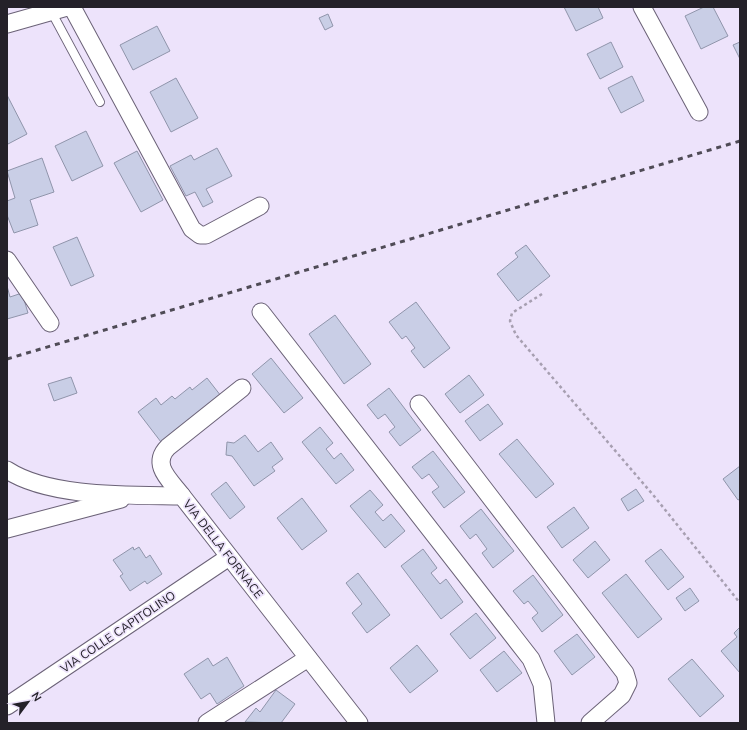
<svg xmlns="http://www.w3.org/2000/svg" width="747" height="730" font-family="Mulish,sans-serif">
	<style>
		.building { fill: #c9cee6; stroke: #9095ab }
		.lines { fill: none; stroke-linecap: round; stroke-linejoin: round }
		.lane-casing { stroke: #6b6277; stroke-width: 10 }
		.street-casing { stroke: #6b6277; stroke-width: 19 }
		.path { stroke: #a79fb1; stroke-width: 2.5; stroke-dasharray: 3 3; stroke-linecap: butt }
		.lane { stroke: #fff; stroke-width: 8 }
		.street { stroke: #fff; stroke-width: 17 }
		.rail { stroke: #4f4b56; stroke-width: 3; stroke-dasharray: 5 5; stroke-linecap: butt }
		.labels { text-anchor: middle; stroke-width: 3.5; stroke-linejoin: round; paint-order: stroke }
		.street-label { font-size: 12px; fill: #242129; stroke: #ede3fb }
	</style>
	<rect width="100%" height="100%" fill="#ede3fb"/>
	<g class="building">
		<polygon points="564,7 598,7 603,18 576,31"/>
		<polygon points="704,7 713,7 728,36 701,49 685,16"/>
		<polygon points="328,14 333,26 325,30 319,18"/>
		<polygon points="157,26 170,51 133,70 120,45"/>
		<polygon points="611,42 623,67 600,79 587,54"/>
		<polygon points="740,42 740,59 733,45"/>
		<polygon points="632,76 644,101 621,113 608,88"/>
		<polygon points="176,78 198,118 171,132 150,92"/>
		<polygon points="7,95 27,134 8,144 7,142"/>
		<polygon points="86,131 103,166 72,181 55,146"/>
		<polygon points="217,148 232,176 206,189 213,202 203,207 195,192 186,196 170,166 191,155 194,160"/>
		<polygon points="137,151 163,200 141,212 114,163"/>
		<polygon points="42,158 54,192 30,200 38,225 14,233 7,215 7,201 15,198 7,171"/>
		<polygon points="77,237 94,276 71,286 53,247"/>
		<polygon points="526,245 550,276 518,301 497,274 518,257 515,253"/>
		<polygon points="7,286 10,297 22,293 28,313 7,319"/>
		<polygon points="416,302 450,348 424,368 411,351 415,348 406,336 402,339 389,322"/>
		<polygon points="335,315 371,364 344,384 309,334"/>
		<polygon points="271,358 303,398 284,413 252,374"/>
		<polygon points="469,375 484,395 460,413 445,394"/>
		<polygon points="71,377 77,393 54,401 48,384"/>
		<polygon points="207,378 221,396 161,442 138,412 156,398 161,405 172,396 175,399 190,387 192,390"/>
		<polygon points="389,388 421,430 400,446 389,432 395,427 385,414 378,419 367,405"/>
		<polygon points="488,404 503,424 480,441 465,421"/>
		<polygon points="320,427 333,443 326,449 334,459 341,453 354,470 336,484 302,442"/>
		<polygon points="245,435 258,452 271,442 283,459 272,467 275,471 254,486 232,456 226,455 227,442 234,443"/>
		<polygon points="517,439 554,484 536,498 499,454"/>
		<polygon points="433,451 465,492 444,508 432,492 439,487 429,474 422,479 412,467"/>
		<polygon points="740,466 740,499 738,500 723,479"/>
		<polygon points="226,482 245,507 230,519 211,494"/>
		<polygon points="636,489 644,501 628,511 621,499"/>
		<polygon points="370,490 383,505 375,512 383,521 391,514 405,531 385,548 350,506"/>
		<polygon points="302,498 327,531 302,550 277,518"/>
		<polygon points="574,507 589,528 562,548 547,527"/>
		<polygon points="481,509 514,551 493,568 482,553 487,549 476,534 470,539 460,526"/>
		<polygon points="595,541 610,560 588,578 573,560"/>
		<polygon points="133,547 134,550 139,547 146,558 150,555 162,574 147,584 145,581 130,591 120,576 123,574 113,560"/>
		<polygon points="423,549 437,568 431,573 440,584 446,579 463,602 441,619 401,566"/>
		<polygon points="661,549 684,577 668,590 645,561"/>
		<polygon points="358,573 390,615 367,633 352,613 362,604 346,583"/>
		<polygon points="626,574 662,619 638,638 602,593"/>
		<polygon points="533,575 563,615 542,632 532,618 538,613 528,601 524,604 513,591"/>
		<polygon points="690,588 699,601 685,611 676,598"/>
		<polygon points="476,613 496,638 470,659 450,634"/>
		<polygon points="740,627 740,673 721,651 737,637 734,633"/>
		<polygon points="577,634 595,657 572,675 554,651"/>
		<polygon points="417,645 438,671 410,693 390,668"/>
		<polygon points="504,651 522,673 497,692 480,670"/>
		<polygon points="227,657 244,686 217,704 210,693 201,699 184,674 208,658 213,666"/>
		<polygon points="692,659 724,696 700,717 668,679"/>
		<polygon points="276,690 295,704 281,723 245,722 256,708 260,712"/>
	</g>
	<g class="lines">
		<defs>
			<polyline id="lane" points="51,11 100,102"/>
			<g id="street">
				<polyline points="72,7 192,229 200,235 206,235 260,206"/>
				<polyline points="642,7 699,112"/>
				<polyline points="7,24 67,7"/>
				<polyline points="7,260 50,323"/>
				<polyline points="261,312 531,659 542,684 546,723"/>
				<polyline points="419,404 625,673 628,683 622,695 590,723"/>
				<path d="M7,470C50,498 131,495 182,496L359,723"/>
				<path d="M182,496C171,481 150,465 168,447L242,388"/>
				<polyline points="7,529 121,499"/>
				<polyline points="7,706 229,557"/>
				<polyline points="207,723 308,658"/>
			</g>
		</defs>
		<use href="#lane" class="lane-casing"/>
		<use href="#street" class="street-casing"/>
		<polyline class="path" points="542,294 512,313 510,321 516,335 654,496 740,603"/>
		<use href="#lane" class="lane"/>
		<use href="#street" class="street"/>
		<polyline class="rail" points="7,359 740,141"/>
	</g>
	<g class="labels">
		<g class="street-label">
			<text transform="translate(223 549) rotate(52)" y="4">VIA DELLA FORNACE</text>
			<text transform="translate(118 632) rotate(-34)" y="4">VIA COLLE CAPITOLINO</text>
		</g>
	</g>
	<rect width="747" height="730" fill="none" stroke="#242129" stroke-width="16"/>
	<g transform="translate(28 702) rotate(58)" stroke="#ede3fb" stroke-width="3" paint-order="stroke">
	<path d="M0-3L7 15L0 10L-7 15Z" fill="#242129"/>
	<text y="-6" font-size="11" font-weight="bold" text-anchor="middle" fill="#242129">N</text>
	</g>
</svg>
